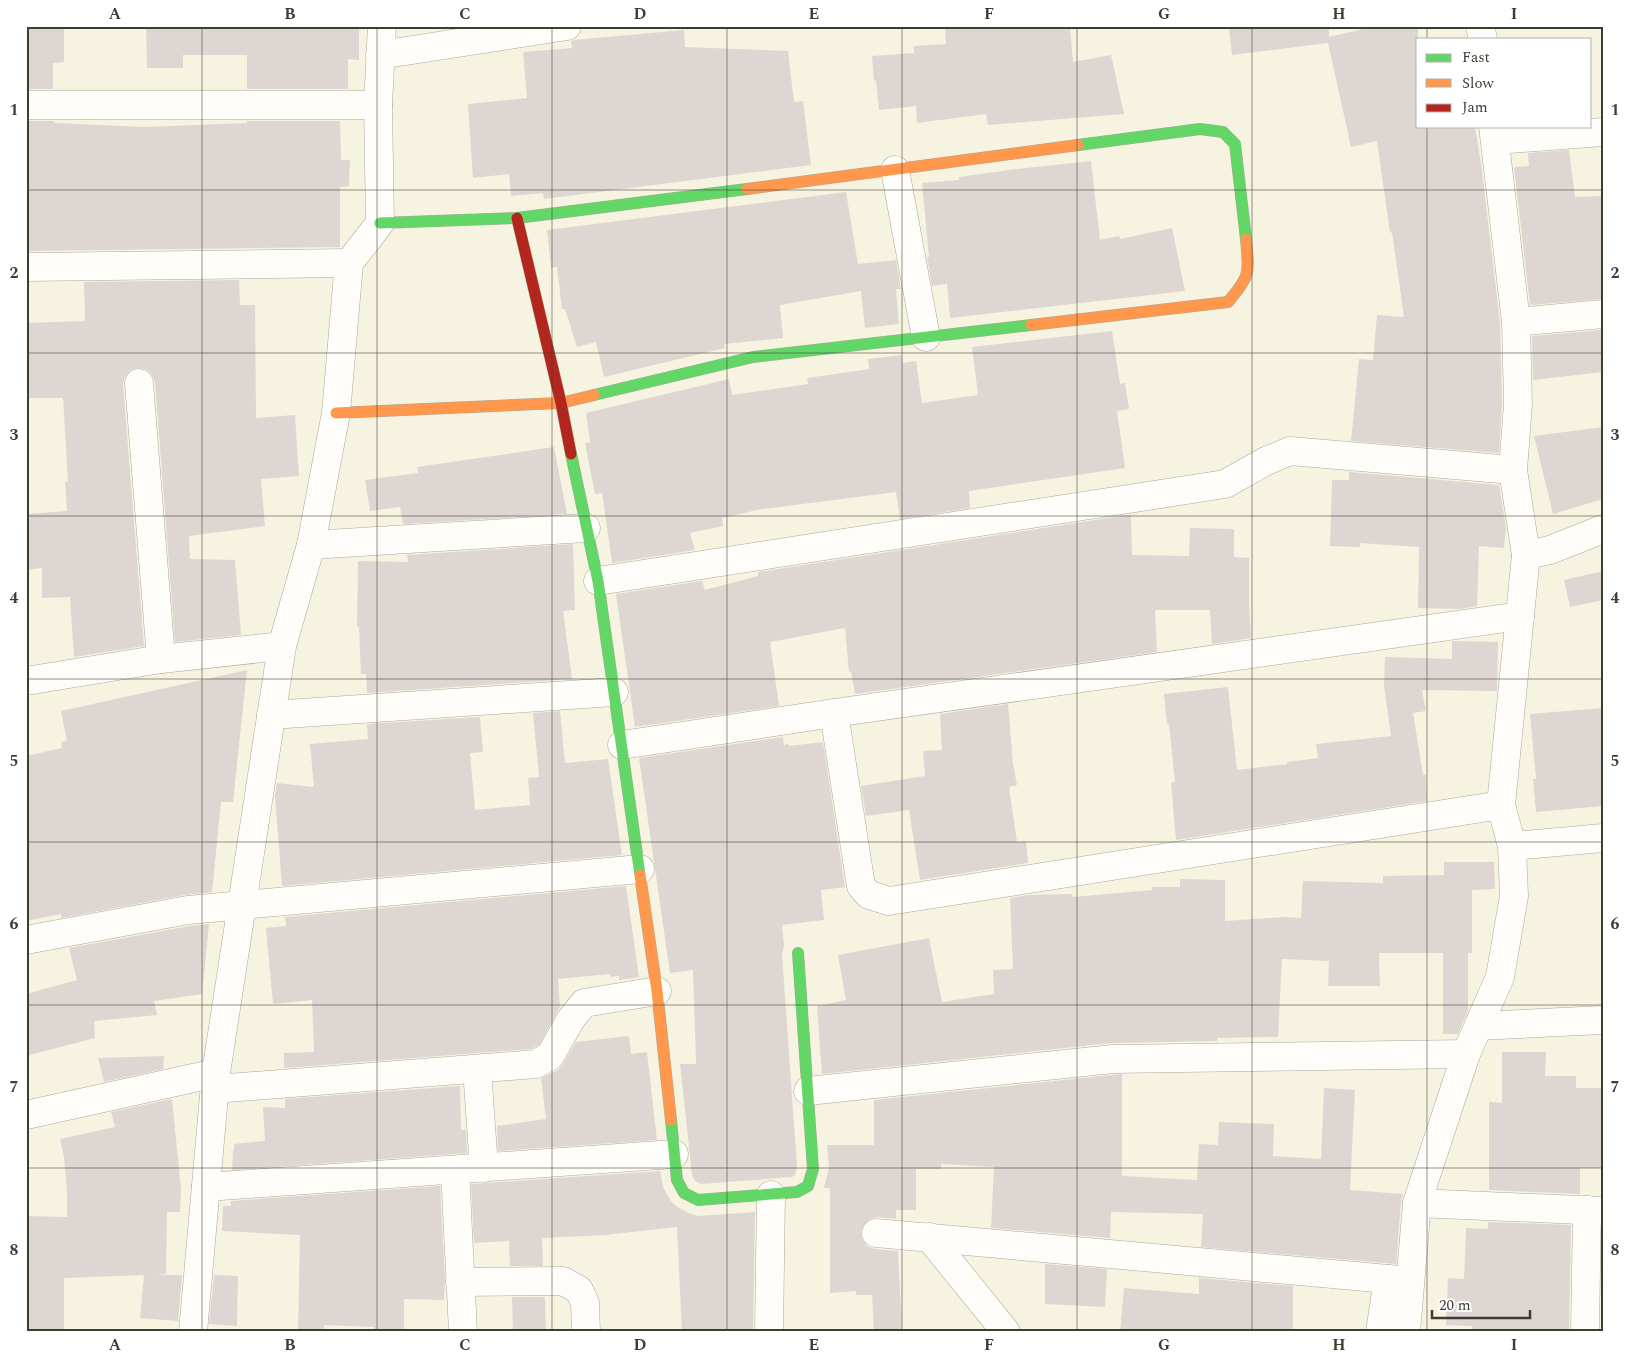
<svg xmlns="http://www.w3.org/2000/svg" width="1629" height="1358" font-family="Spectral,serif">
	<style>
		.building { fill: #ded6d2 }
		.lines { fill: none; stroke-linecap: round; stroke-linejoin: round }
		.street-casing { stroke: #aba89b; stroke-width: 29 }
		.fast-casing { stroke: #aba89b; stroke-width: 12 }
		.slow-casing { stroke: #aba89b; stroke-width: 12 }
		.jam-casing { stroke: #aba89b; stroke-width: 12 }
		.street { stroke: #fefdfa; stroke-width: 28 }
		.fast { stroke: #63d668; stroke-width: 11 }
		.slow { stroke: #ff974d; stroke-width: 11 }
		.jam { stroke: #b3261e; stroke-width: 11 }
		.grid { fill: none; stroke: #3f3d31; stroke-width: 1; stroke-opacity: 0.55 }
		.neatline { fill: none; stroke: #3f3d31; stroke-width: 2 }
		.grid-label { font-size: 16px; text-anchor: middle; font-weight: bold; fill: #3f3d31 }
	</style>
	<rect width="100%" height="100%" fill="#f7f3e1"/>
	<g class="building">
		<polygon points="26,26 64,26 64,62 53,63 53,89 26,89"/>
		<polygon points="146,26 359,26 359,60 348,59 348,89 247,89 247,55 183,55 183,68 147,68"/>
		<polygon points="945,26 1070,26 1073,62 1111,55 1124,114 988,125 986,114 917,123 916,106 879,110 876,80 874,81 872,56 914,53 914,46 946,44"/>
		<polygon points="1253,26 1329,26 1329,37 1376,26 1418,26 1418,126 1475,126 1482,171 1500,323 1502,404 1499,453 1351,441 1359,359 1373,360 1377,315 1404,317 1392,232 1390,233 1377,141 1351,147 1328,43 1232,55 1229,29"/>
		<polygon points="684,30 685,47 788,51 794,102 803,101 811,165 544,199 543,193 511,196 509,174 473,178 468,104 527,98 523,52 572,48 571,41 573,40"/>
		<polygon points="26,121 54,121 54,123 144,127 247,123 247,121 340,121 341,160 350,160 349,186 340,187 340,247 26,251"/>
		<polygon points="1569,150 1575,197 1603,196 1603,299 1530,305 1514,167 1529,166 1528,153"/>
		<polygon points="1091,161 1100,240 1119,236 1120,239 1172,228 1185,291 950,318 947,284 932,286 927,257 929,257 922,183 959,180 959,177 1017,169"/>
		<polygon points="846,192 858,264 896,260 901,289 896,289 899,324 865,328 861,291 780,305 783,338 724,344 725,348 604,377 596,342 577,347 565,309 562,309 557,267 551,268 547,230"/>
		<polygon points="239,280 240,305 255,305 256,418 295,415 299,476 261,479 265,526 189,536 190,559 235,560 241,635 175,642 155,382 152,375 146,369 137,368 130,370 125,376 123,384 144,646 74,657 70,597 42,598 42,568 26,570 26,514 67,511 65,482 68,481 63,398 26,398 26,323 85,321 84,282"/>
		<polygon points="1603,330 1603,372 1533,380 1532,336"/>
		<polygon points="1112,331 1120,384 1125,383 1129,409 1117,411 1125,468 969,491 970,508 900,519 896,492 757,510 722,518 723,526 690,533 695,550 612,563 602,493 595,494 585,443 590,442 586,413 729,379 732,395 808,384 807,378 869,369 868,359 902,355 903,363 916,361 922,403 978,395 972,347"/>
		<polygon points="1603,427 1603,499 1553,514 1534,436"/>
		<polygon points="554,447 567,514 403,524 400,507 370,511 365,480 418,473 417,467"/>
		<polygon points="1349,472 1499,485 1506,528 1504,548 1479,546 1477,606 1461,609 1418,608 1419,547 1360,543 1360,547 1330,546 1332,480 1349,480"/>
		<polygon points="1128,515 1131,515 1132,555 1189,556 1190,528 1234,529 1234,557 1249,558 1249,604 1251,638 1212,644 1210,610 1155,610 1157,652 855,694 851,672 849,672 845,628 770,642 779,706 635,727 616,594 702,581 705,590 758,576 758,572"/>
		<polygon points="573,544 575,610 563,611 572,679 367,693 366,674 361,674 359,627 357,627 358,561 408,562 407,555"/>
		<polygon points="1603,571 1603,600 1570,607 1564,580"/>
		<polygon points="1452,641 1498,642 1497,691 1422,690 1426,711 1413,713 1423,775 1426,775 1427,801 1176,840 1171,783 1175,782 1169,724 1167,724 1164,694 1228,687 1237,770 1287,764 1287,762 1318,758 1316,744 1391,736 1384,686 1385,657 1452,659"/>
		<polygon points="247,670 233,802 221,802 212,892 185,895 61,918 61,914 26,921 26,756 62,748 61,742 67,741 61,711"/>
		<polygon points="1008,704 1013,764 1017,785 1009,787 1017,842 1026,841 1028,863 920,880 909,810 866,816 861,786 925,776 923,751 942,750 940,714"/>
		<polygon points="1603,708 1603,806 1536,812 1533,779 1536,779 1530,714"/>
		<polygon points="560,711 565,763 608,759 622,855 282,886 275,796 277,783 314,787 310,744 368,739 367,724 480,717 483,752 470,753 475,810 530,805 528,778 539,777 533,713"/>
		<polygon points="783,737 784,745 788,744 789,746 823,742 845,887 821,890 824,920 782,925 784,946 782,954 797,1167 795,1175 792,1177 701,1184 695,1181 692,1175 680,1064 696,1064 693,970 670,973 639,758"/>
		<polygon points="1444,862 1494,862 1495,889 1472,890 1472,953 1468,953 1468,1011 1458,1034 1443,1034 1443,953 1379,953 1380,986 1328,986 1329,961 1282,959 1278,1037 1217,1038 1217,1041 1111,1043 822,1074 817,1006 846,1000 838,955 929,938 942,1002 994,994 993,970 1013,969 1010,898 1029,895 1072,894 1073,897 1152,890 1152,887 1180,887 1180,879 1225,880 1225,921 1283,917 1301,918 1303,881 1383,883 1383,876 1444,875"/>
		<polygon points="626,886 639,977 619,980 619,976 610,977 610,974 558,979 560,1007 539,1045 531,1049 284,1068 284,1053 314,1052 312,1000 273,1004 266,928 286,926 285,917"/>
		<polygon points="209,924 202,994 154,1001 157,1015 94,1021 95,1038 26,1056 26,994 77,980 69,948 190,926"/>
		<polygon points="629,1036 631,1054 647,1052 657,1140 498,1151 497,1126 546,1119 541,1078 558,1070 563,1064 576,1042"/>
		<polygon points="1502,1052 1546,1052 1545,1076 1576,1076 1576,1088 1603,1088 1603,1168 1580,1168 1580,1194 1489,1190 1489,1102 1502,1103"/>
		<polygon points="164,1056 163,1069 104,1082 98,1058"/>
		<polygon points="1122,1074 1122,1176 1197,1180 1199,1144 1218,1145 1219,1122 1274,1124 1273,1156 1321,1159 1324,1088 1355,1090 1350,1190 1403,1194 1401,1202 1396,1264 1201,1247 1203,1214 1111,1212 1110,1238 991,1228 994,1167 941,1164 941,1169 916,1169 916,1210 896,1210 896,1219 877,1217 870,1219 864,1224 861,1231 862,1239 867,1246 875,1249 898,1251 902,1332 874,1332 872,1295 856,1295 856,1291 830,1293 830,1188 824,1188 829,1168 827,1145 874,1145 874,1100"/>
		<polygon points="460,1086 461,1130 466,1130 467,1153 232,1170 233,1150 234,1150 234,1144 265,1141 263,1107 285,1108 285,1099"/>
		<polygon points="172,1099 181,1189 180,1212 167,1212 166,1274 156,1275 182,1275 178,1321 140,1318 144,1275 64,1278 64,1332 26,1332 26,1216 67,1217 67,1191 64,1157 60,1139 115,1127 111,1112"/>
		<polygon points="660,1171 663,1187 670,1200 677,1207 691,1214 699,1216 755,1212 753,1330 682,1332 677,1227 605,1235 542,1238 543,1266 510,1266 509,1241 474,1243 471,1184"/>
		<polygon points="440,1186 445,1280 444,1300 404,1299 404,1332 374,1332 374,1327 324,1325 323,1332 298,1332 300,1235 222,1231 223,1206 231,1206 231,1201"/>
		<polygon points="1488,1222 1571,1225 1569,1332 1476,1332 1476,1329 1472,1329 1472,1326 1446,1325 1448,1278 1464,1279 1466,1228 1488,1229"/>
		<polygon points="1602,1230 1603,1332 1601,1332"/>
		<polygon points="1045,1264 1107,1269 1105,1307 1045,1304"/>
		<polygon points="214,1275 238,1276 237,1326 209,1324"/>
		<polygon points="1199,1278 1293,1286 1293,1332 1120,1332 1124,1288 1199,1294"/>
		<polygon points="512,1297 545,1297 546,1332 513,1332"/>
	</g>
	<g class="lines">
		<defs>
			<g id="street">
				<polyline points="1480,26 1483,39"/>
				<polyline points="380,55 567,26"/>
				<polyline points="26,105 378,105"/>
				<polyline points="1495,140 1603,132"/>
				<polyline points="895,170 926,337"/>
				<polyline points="26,267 349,263"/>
				<polyline points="1516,322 1603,314"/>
				<polyline points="139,383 161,659"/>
				<polyline points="311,545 586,528"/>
				<polyline points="1526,555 1550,550 1603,529"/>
				<polyline points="598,581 1225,484 1266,461 1290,451 1513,470"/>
				<polyline points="26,681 161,659 282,646"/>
				<polyline points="834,713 861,886 869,895 889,901 1501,805"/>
				<polyline points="271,715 614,692"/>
				<polyline points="622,745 834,713 1520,616"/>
				<polyline points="1512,846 1603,838"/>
				<polyline points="26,940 188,910 640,869"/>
				<polyline points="1479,1026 1603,1020"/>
				<polyline points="477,1069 484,1168"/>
				<polyline points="215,1089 536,1064 550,1056 571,1019 584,1003 657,991"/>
				<polyline points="808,1091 1113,1059 1466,1054"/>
				<polyline points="26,1115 216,1073"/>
				<polyline points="455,1170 463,1332"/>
				<polyline points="206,1187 674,1154"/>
				<polyline points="1417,1203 1603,1211"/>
				<polyline points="876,1233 1410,1281"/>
				<polyline points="929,1237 1006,1332"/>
				<polyline points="460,1282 563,1281 579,1290 585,1303 586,1332"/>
				<polyline points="193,1332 216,1073 282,646 311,545 336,413 349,263 380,223 378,105 382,26"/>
				<polyline points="769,1332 771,1195"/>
				<polyline points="1380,1332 1388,1279"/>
				<polyline points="1406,1332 1417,1203 1466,1054 1500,977 1514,896 1512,846 1501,805 1526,555 1513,470 1518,404 1516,322 1493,126"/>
				<polyline points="1585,1332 1587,1210"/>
			</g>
			<g id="fast">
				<polyline points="1078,145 1200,129 1223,132 1235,144 1246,239"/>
				<polyline points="380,223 517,218 747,189"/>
				<polyline points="594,395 753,357 1031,325"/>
				<polyline points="571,454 598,581 640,875"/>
				<polyline points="671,1120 677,1180 684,1193 698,1200 797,1192 808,1186 813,1169 798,953"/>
			</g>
			<g id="slow">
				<polyline points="747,189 1078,145"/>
				<path d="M1031,325L1228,302C1251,275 1249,273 1246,239"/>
				<polyline points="336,413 561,403 594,395"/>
				<polyline points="640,875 657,991 671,1120"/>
			</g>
			<polyline id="jam" points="517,218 561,403 571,454"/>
		</defs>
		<use href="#street" class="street-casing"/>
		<use href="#fast" class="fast-casing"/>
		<use href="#slow" class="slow-casing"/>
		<use href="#jam" class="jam-casing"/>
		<use href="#street" class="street"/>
		<use href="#fast" class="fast"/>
		<use href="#slow" class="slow"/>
		<use href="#jam" class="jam"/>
	</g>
	<path class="grid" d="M202,26V1332M377,26V1332M552,26V1332M727,26V1332M902,26V1332M1077,26V1332M1252,26V1332M1427,26V39M1427,126V1332M26,190H1603M26,353H1603M26,516H1603M26,679H1603M26,842H1603M26,1005H1603M26,1168H1603"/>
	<rect width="1629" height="1358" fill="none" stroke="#ffffff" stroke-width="55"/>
	<rect x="1416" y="38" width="175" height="90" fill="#ffffff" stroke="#b2b1ad"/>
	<rect x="1426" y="54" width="25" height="8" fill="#63d668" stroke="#b2b1ad"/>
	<text x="1462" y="62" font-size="15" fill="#3f3d31">Fast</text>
	<rect x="1426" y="79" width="25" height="8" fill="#ff974d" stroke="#b2b1ad"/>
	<text x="1462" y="88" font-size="15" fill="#3f3d31">Slow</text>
	<rect x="1426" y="104" width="25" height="8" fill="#b3261e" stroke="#b2b1ad"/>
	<text x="1462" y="112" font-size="15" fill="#3f3d31">Jam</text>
	<path d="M1432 1310v8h98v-8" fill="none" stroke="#3f3d31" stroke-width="2.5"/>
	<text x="1439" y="1310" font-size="15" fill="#3f3d31" stroke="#ffffff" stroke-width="4" paint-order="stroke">20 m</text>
	<rect x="28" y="28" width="1574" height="1302" class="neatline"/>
	<g class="grid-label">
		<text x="115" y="19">A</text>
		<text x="290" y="19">B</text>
		<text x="465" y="19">C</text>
		<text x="640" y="19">D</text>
		<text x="814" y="19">E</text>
		<text x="989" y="19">F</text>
		<text x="1164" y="19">G</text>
		<text x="1339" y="19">H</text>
		<text x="1514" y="19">I</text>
		<text x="14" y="115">1</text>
		<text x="1615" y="115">1</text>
		<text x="14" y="278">2</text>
		<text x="1615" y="278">2</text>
		<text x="14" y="440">3</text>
		<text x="1615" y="440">3</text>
		<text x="14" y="603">4</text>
		<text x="1615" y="603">4</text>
		<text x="14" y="766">5</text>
		<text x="1615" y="766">5</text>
		<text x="14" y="929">6</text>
		<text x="1615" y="929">6</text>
		<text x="14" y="1092">7</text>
		<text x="1615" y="1092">7</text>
		<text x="14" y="1255">8</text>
		<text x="1615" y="1255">8</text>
		<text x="115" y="1350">A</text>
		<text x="290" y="1350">B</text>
		<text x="465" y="1350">C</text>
		<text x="640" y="1350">D</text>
		<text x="814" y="1350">E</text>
		<text x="989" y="1350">F</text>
		<text x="1164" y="1350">G</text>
		<text x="1339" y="1350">H</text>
		<text x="1514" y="1350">I</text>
	</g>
</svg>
